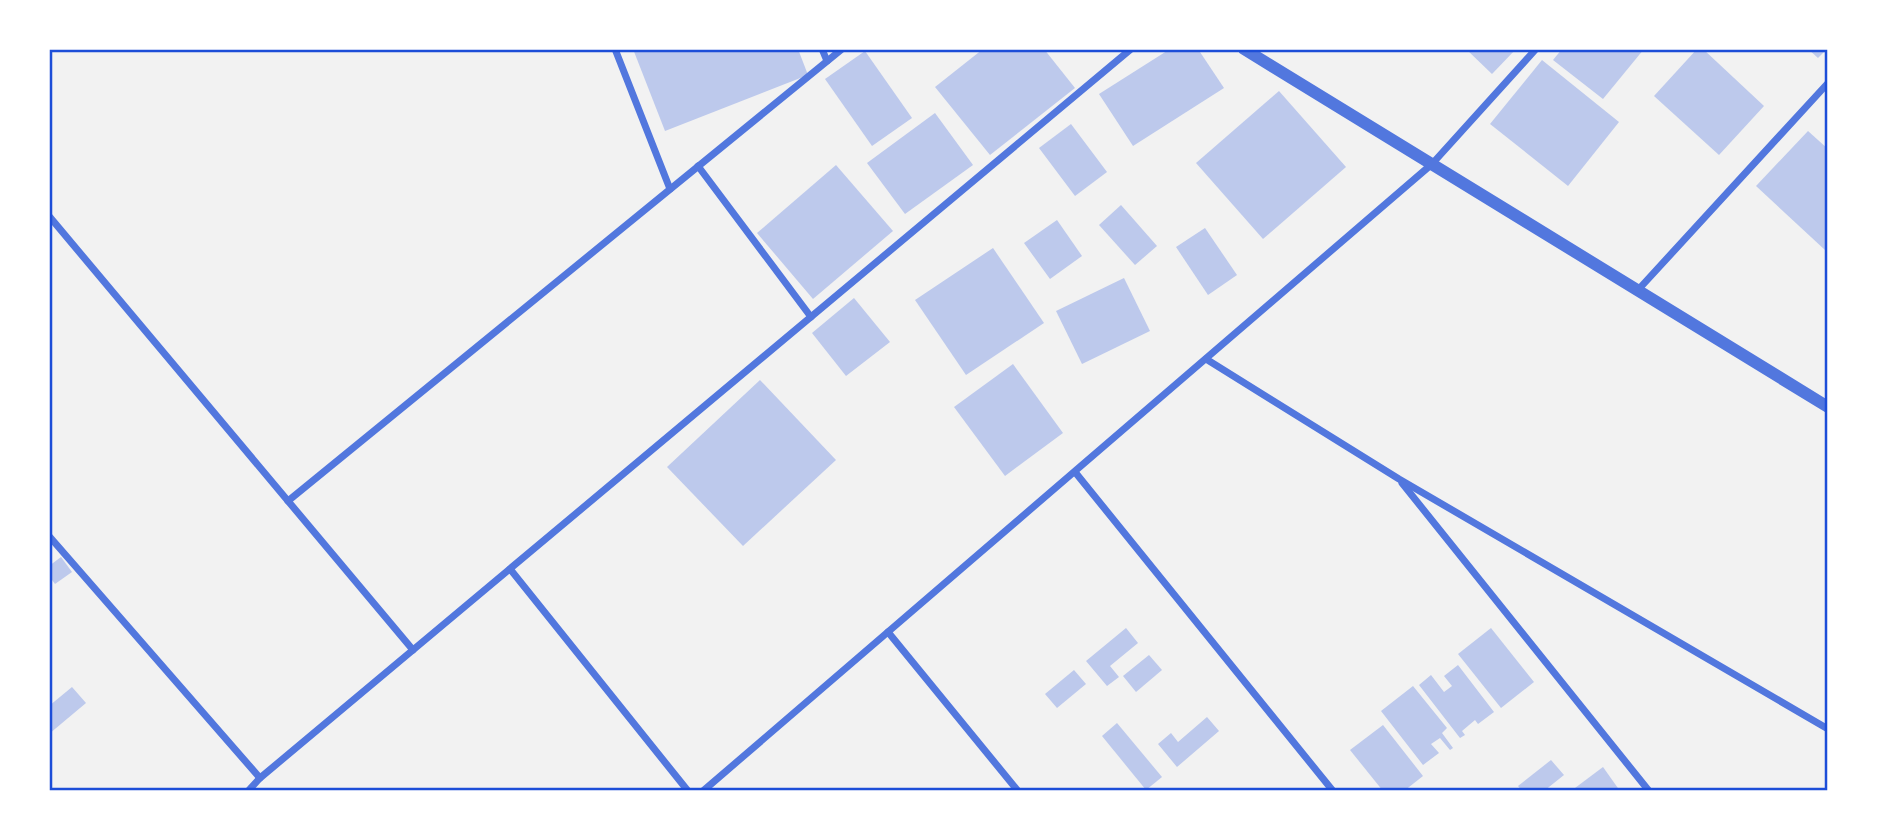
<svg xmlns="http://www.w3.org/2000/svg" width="1877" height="840" font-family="'PT Sans Narrow',sans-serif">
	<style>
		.building { fill: #bdc9ec }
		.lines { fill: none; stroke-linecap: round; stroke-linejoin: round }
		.minor { stroke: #5277de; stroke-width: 7 }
		.tertiary { stroke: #5277de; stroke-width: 12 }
		.neatline { fill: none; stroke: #1d4ed8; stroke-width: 2.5 }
	</style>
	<rect width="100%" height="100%" fill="#f2f2f2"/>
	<g class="building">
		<polygon points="633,49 798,49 808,75 665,131"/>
		<polygon points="983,49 1044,49 1075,88 990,155 935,87"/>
		<polygon points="1170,49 1198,49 1224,88 1133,146 1099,94"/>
		<polygon points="1466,49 1516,49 1492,74"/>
		<polygon points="1562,49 1644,49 1603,99 1553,60"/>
		<polygon points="1697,49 1703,49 1764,106 1719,155 1654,96"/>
		<polygon points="1808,49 1827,49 1818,58"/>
		<polygon points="865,51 912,118 872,146 825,79"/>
		<polygon points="1542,60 1619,122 1568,186 1490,124"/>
		<polygon points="1279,91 1346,167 1263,239 1196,163"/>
		<polygon points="935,113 973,165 905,214 867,163"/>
		<polygon points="1071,124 1107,172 1075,196 1039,148"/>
		<polygon points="1808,131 1828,149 1828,247 1825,250 1756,186"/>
		<polygon points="836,165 893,231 813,299 757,233"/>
		<polygon points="1121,205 1157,246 1135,265 1099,225"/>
		<polygon points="1057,220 1082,256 1050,279 1024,243"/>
		<polygon points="1205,228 1237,275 1208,295 1176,247"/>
		<polygon points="993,248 1044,323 966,375 915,300"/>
		<polygon points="1124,278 1150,331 1082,364 1056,311"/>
		<polygon points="854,298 890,342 846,376 812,333"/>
		<polygon points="1013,364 1063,433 1005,476 954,407"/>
		<polygon points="760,380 836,460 743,546 667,467"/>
		<polygon points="61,557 72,572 55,584 49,576 49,566"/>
		<polygon points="1126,628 1138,643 1110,666 1119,677 1107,686 1086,661"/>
		<polygon points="1491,628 1534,682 1501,708 1458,654"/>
		<polygon points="1149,655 1162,670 1136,692 1123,676"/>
		<polygon points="1458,665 1494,712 1478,724 1475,720 1462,731 1465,735 1460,738 1419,685 1431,675 1444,692 1452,686 1444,676"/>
		<polygon points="1074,670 1086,684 1057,708 1045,694"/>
		<polygon points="1413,686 1447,728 1442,733 1453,748 1450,750 1440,738 1431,744 1439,753 1423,765 1381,711"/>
		<polygon points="72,687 86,703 49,734 49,706"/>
		<polygon points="1207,717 1219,731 1177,767 1158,744 1171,733 1178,742"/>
		<polygon points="1117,723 1162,777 1146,790 1102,736"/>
		<polygon points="1383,725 1423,776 1404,791 1383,791 1350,750"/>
		<polygon points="1551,760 1564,775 1544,791 1522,791 1518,786"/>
		<polygon points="1603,767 1620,791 1577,791 1575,788"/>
	</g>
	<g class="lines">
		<g class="minor">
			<polyline points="615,49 670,189"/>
			<polyline points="822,49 827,61"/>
			<polyline points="698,166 811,317"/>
			<polyline points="49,216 413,650"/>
			<polyline points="1638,290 1828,83"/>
			<polyline points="1206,359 1399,479 1828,729"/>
			<polyline points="1075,472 1333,791"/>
			<polyline points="1402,483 1649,791"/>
			<polyline points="288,501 842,49"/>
			<polyline points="49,536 260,778"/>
			<polyline points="510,569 688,791"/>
			<polyline points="888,632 1018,791"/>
			<polyline points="248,791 260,778 1131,49"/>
			<polyline points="703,791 1432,164 1536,49"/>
		</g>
		<polyline class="tertiary" points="1244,49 1828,407"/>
	</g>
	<rect width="1877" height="840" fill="none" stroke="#ffffff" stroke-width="102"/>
	<rect x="51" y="51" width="1775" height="738" class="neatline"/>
</svg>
